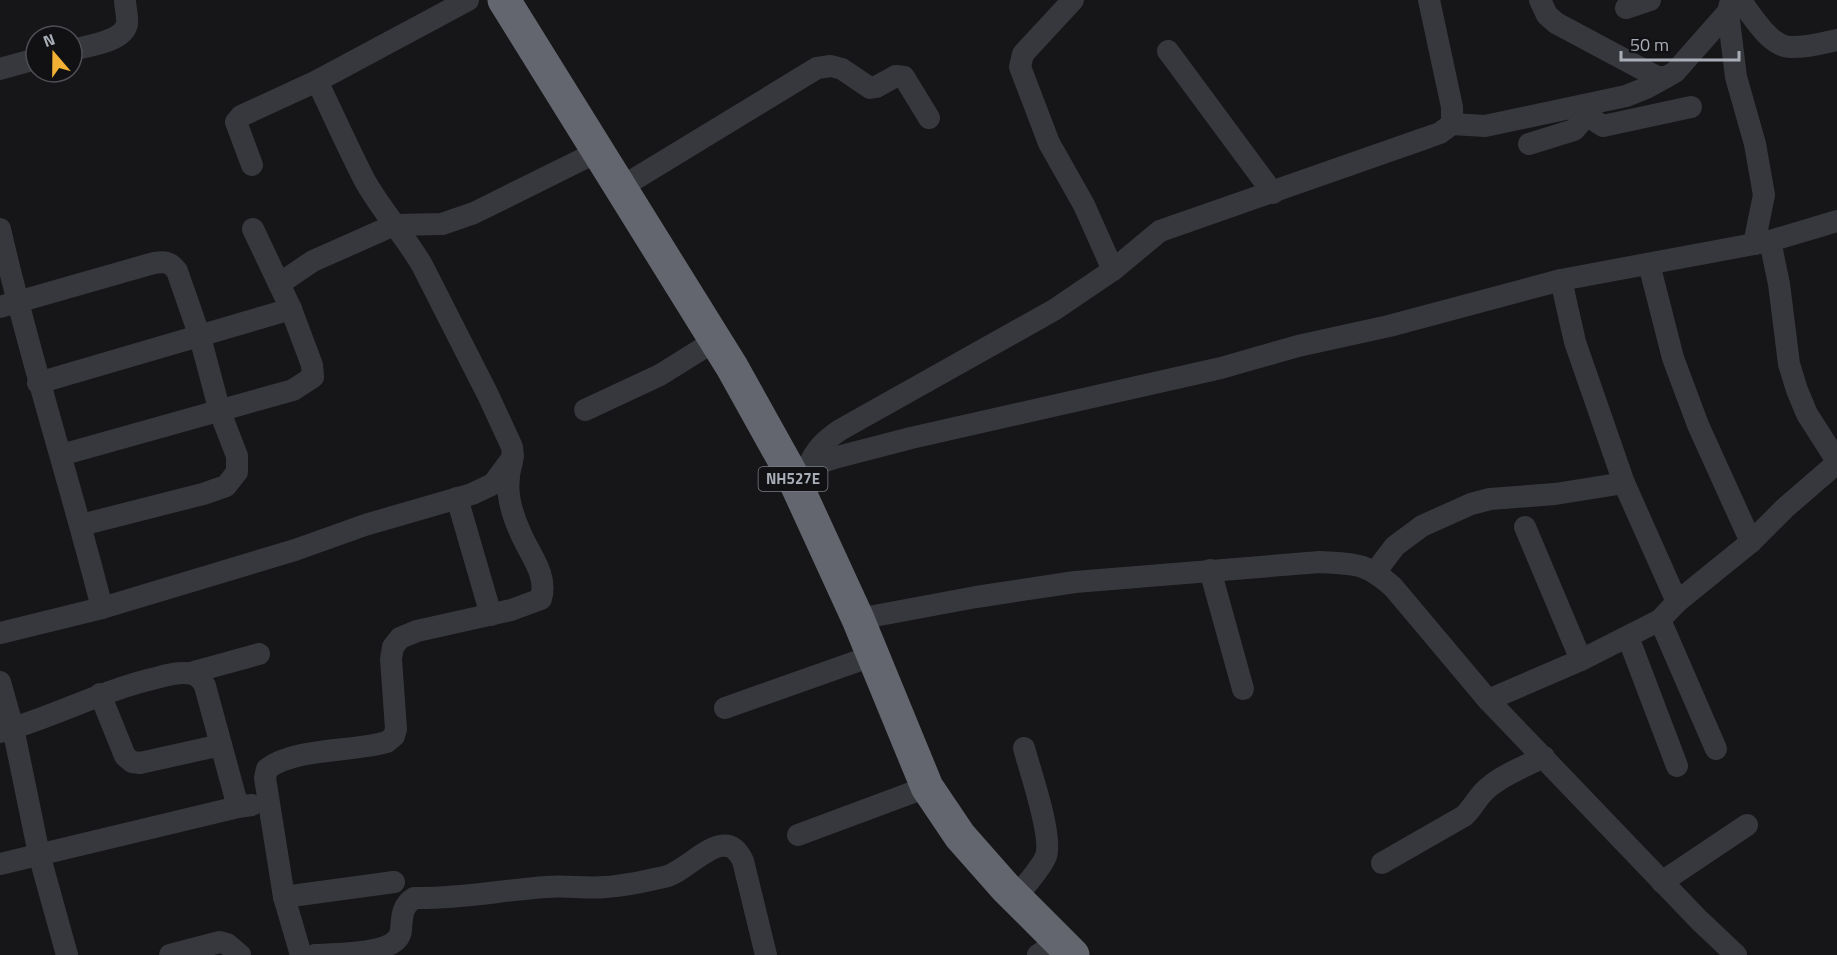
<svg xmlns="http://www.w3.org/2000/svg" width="1837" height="955" font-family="'Titillium Web',sans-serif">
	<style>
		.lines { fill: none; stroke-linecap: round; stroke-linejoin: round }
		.minor { stroke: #37383d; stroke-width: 22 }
		.highway { stroke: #63666e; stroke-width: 33 }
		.labels { text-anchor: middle; stroke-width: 6; stroke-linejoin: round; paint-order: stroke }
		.shield { fill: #111113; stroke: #7b7e86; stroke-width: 1.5 }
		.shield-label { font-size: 15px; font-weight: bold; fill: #a8adb8 }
	</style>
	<rect width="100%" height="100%" fill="#161618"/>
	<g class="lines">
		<g class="minor">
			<polyline points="1073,0 1023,54 1020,67 1049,143 1084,205 1113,270"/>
			<polyline points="1540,0 1547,15 1556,23 1657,77 1666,77 1675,72 1728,12"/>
			<polyline points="1731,0 1728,12 1736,77 1755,144 1764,195 1754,244"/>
			<path d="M1740,0C1752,15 1769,46 1790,47C1805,48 1822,43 1837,40"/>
			<polyline points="1626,8 1650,0"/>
			<path d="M72,50C87,46 123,42 127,24C128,17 125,7 125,0"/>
			<polyline points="1168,51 1273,193"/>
			<polyline points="0,69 36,59"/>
			<path d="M1584,105C1588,115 1593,121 1603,126L1691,107"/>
			<polyline points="1452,124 1485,126 1626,96 1646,88 1666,77"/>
			<polyline points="1529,144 1574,130 1588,114"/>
			<polyline points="252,165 236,122 241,116 317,81 468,0"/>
			<polyline points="620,188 817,68 831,66 842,69 870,88 876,87 896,76 904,77 929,118"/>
			<path d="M0,229C29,357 70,481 102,608"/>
			<polyline points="1770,241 1779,284 1789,364 1797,390 1807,414 1837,461"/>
			<polyline points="1649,264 1673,358 1698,425 1751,542"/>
			<polyline points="1561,280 1575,342 1624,483 1677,602"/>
			<polyline points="279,284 313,261 394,225 442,224 474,213 597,152"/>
			<path d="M0,307L154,263C165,261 170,262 177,271L200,337L220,412L237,456V472L226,486L203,494L81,525"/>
			<polyline points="38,383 291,309"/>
			<polyline points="585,410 660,375 716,340"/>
			<polyline points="61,455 293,390 313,377 312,365 291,309 253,229"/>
			<path d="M808,467C815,450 824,441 840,430L1054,310L1113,270L1160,231L1423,139L1440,133L1452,124V107L1429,0"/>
			<polyline points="791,473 834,458 911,438 1221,368 1298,346 1389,326 1561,280 1770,241 1837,221"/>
			<polyline points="457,498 491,615"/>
			<polyline points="1525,527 1581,660"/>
			<polyline points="1210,570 1243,689"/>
			<polyline points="1376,571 1395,546 1422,526 1471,504 1490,499 1555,494 1624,483"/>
			<path d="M858,619L976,597L1075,582L1320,562C1355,564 1365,562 1393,587L1488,700L1699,920L1736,955"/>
			<polyline points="1660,620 1716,749"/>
			<path d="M0,633L102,608L295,550L365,525L472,494L493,484L513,457L512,447L488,395L422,265C405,236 382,211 365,181C348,148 333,114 317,81"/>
			<polyline points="1628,637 1677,766"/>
			<polyline points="190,673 259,654"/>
			<polyline points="0,682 13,728 39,854 67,955"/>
			<polyline points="100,694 125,756 132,762 140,763 221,745"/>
			<polyline points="1488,700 1581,660 1660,620 1677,602 1751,542 1785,508 1837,463"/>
			<polyline points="725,708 872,656"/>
			<path d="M0,732C54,717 100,691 156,678C167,675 181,671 192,674C199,676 202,680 205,686L238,807"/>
			<polyline points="798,835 927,787"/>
			<path d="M1382,863L1464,816C1474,807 1478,795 1489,787C1504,774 1526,766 1544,757"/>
			<polyline points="0,864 238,807 252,805"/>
			<polyline points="1662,882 1747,825"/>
			<polyline points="284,897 394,882"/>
			<path d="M1016,898C1024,886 1041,869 1046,856C1053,836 1030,771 1024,748"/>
			<polyline points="170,955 220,942 227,944 240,955"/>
			<path d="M301,955L284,897L265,778L267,769C294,748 352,752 387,742L394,736L396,729L391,659L393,647L400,638L417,631L511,610L541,599C548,575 530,555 521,534C510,510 504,487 512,462"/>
			<path d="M315,955C338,954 399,955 401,930C402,916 402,906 414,898C458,899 503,890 546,887C566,885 586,889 606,887C625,886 646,881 664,877C691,871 724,821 743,861L766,955"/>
			<polyline points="1038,955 1059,941"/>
		</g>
		<polyline class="highway" points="504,0 732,367 791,473 858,619 927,787 960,836 1006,888 1073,955"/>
	</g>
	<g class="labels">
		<rect class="shield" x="758.5" y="467" width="69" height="24" rx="4.5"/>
		<g class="shield-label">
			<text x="793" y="484">NH527E</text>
		</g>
	</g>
	<g transform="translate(54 54) rotate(340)"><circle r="28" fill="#111113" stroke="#4d4f55" stroke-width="1.5"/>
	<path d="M0-4.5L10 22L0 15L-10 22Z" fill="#f2b134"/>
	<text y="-9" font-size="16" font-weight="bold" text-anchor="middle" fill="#a8adb8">N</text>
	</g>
	<path d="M1621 51v9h118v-9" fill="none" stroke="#a8adb8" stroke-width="3"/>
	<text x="1630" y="51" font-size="18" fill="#a8adb8" stroke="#111113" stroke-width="4.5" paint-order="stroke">50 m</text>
</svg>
